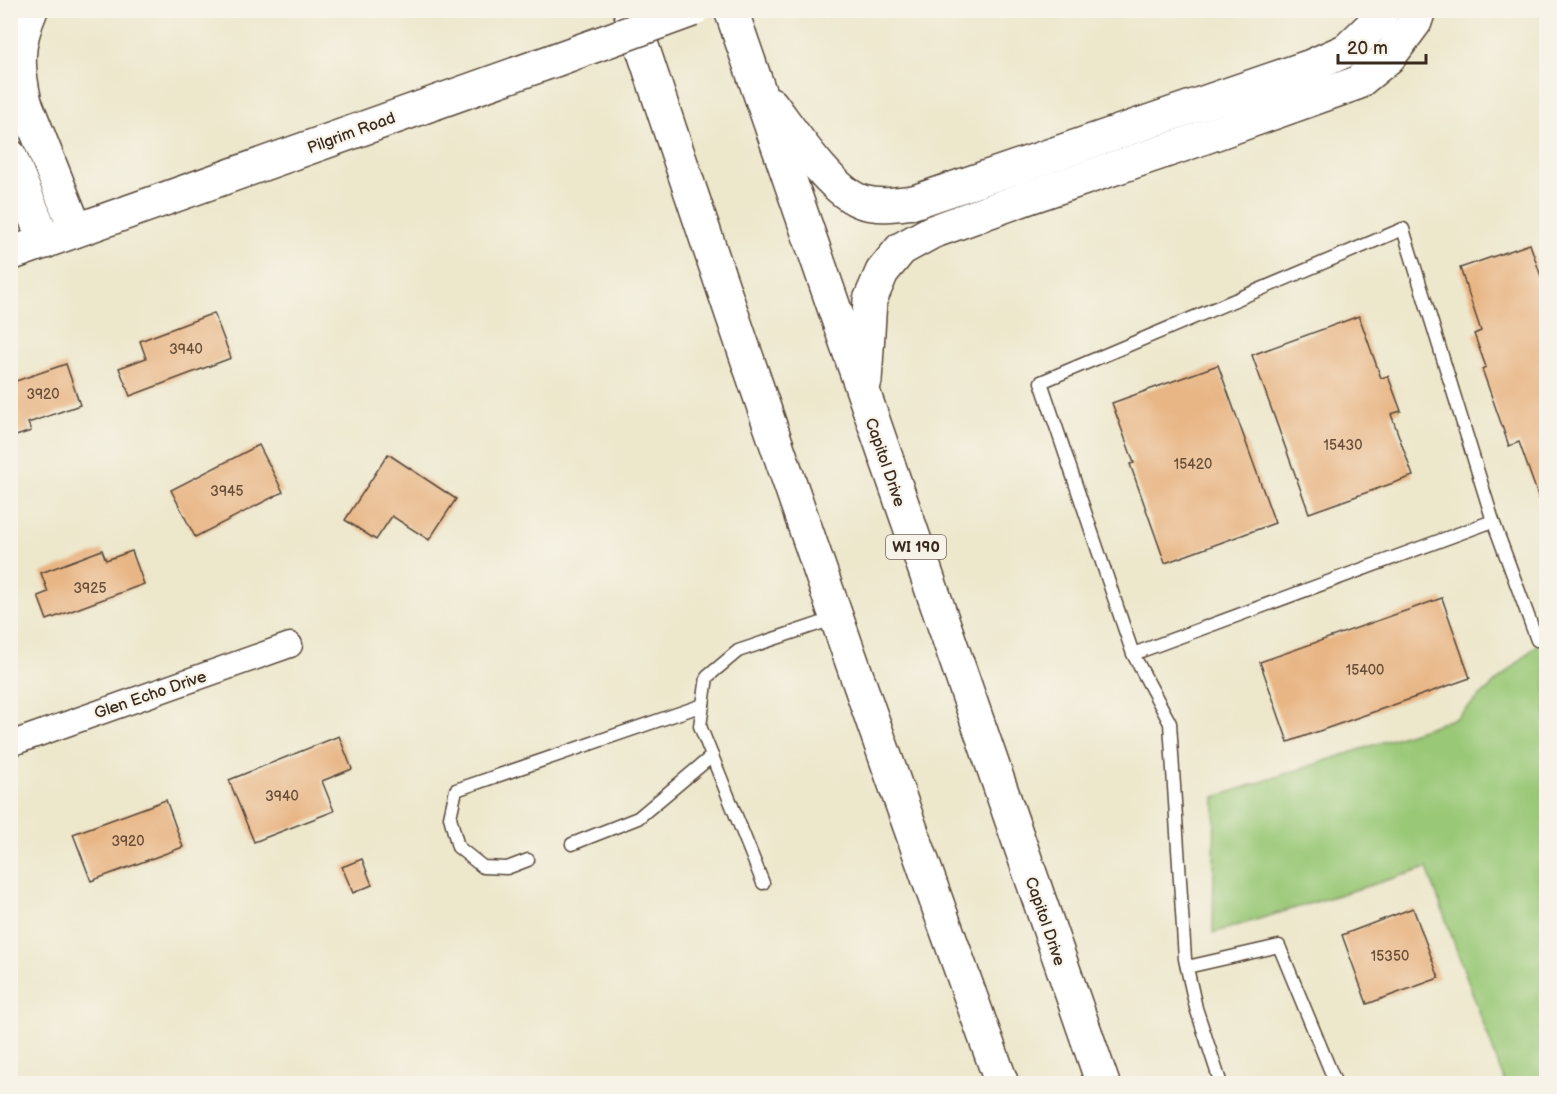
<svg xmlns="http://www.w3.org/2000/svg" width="1557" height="1094" font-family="'Balsamiq Sans',sans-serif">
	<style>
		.green { fill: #99c876; stroke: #6a794a; stroke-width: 1.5 }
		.building { fill: #e8b584 }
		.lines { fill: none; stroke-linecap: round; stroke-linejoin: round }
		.service-casing { stroke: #564638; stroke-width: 15 }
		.minor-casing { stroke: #564638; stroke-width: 27 }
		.secondary-casing { stroke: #564638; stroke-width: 36 }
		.primary-casing { stroke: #564638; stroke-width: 36 }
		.service { stroke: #fff; stroke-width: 12 }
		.minor { stroke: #fff; stroke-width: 24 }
		.secondary { stroke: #fff; stroke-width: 33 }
		.primary { stroke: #fff; stroke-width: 33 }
		.secondary-bridge-casing { stroke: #564638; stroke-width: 36; stroke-linecap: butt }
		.secondary-bridge { stroke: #fff; stroke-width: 33 }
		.labels { text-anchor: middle; stroke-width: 4.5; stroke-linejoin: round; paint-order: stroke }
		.number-label { font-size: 14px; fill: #664d38 }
		.shield { fill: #f7f3e8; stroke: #73665b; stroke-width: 1.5 }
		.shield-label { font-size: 15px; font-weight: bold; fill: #3b2a1e }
		.street-label { font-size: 16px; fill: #3b2a1e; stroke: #f7f3e8 }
	</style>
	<rect width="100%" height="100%" fill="#f7f3e8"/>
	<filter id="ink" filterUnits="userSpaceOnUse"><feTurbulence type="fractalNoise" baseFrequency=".0167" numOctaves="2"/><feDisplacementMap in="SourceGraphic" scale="12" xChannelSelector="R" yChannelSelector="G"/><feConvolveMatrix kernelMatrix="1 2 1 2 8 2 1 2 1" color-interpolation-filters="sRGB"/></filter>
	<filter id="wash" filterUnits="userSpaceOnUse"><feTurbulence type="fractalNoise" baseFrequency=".008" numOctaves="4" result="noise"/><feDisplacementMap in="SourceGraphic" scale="24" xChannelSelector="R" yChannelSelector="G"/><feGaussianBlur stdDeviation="1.35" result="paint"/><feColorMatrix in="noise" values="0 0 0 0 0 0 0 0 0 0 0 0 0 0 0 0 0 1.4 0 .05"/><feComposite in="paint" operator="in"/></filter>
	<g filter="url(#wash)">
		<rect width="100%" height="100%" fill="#ede7cc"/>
		<polygon class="green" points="1546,637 1546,1083 1505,1083 1427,868 1213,933 1215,797 1456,718"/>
		<g id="blocks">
			<g class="building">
				<polygon points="1530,244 1546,291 1546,502 1541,504 1519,442 1509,446 1482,369 1486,367 1474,334 1481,331 1460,268"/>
				<polygon points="214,313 231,358 130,396 119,368 146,358 140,341"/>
				<polygon points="1359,316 1381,378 1388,376 1401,411 1391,414 1413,476 1309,513 1252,355"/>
				<polygon points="66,364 80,405 28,423 31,431 10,438 10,383"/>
				<polygon points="1218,365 1275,523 1165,563 1130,464 1134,463 1112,403"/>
				<polygon points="259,445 283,492 195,537 171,490"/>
				<polygon points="388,454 456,499 429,540 392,516 376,540 345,520"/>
				<polygon points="102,550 106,560 132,551 144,584 47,620 38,596 48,592 41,573"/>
				<polygon points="1442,598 1470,678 1288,742 1260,662"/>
				<polygon points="339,736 352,769 322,781 334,811 254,842 229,780"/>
				<polygon points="166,800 183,847 91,881 73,834"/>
				<polygon points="362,859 372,885 353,893 342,867"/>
				<polygon points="1413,908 1439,978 1367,1004 1342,935"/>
			</g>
		</g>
	</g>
	<g filter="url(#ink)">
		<use href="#blocks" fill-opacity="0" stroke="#564638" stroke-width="1.5"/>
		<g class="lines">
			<defs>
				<g id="service">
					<polyline points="1493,521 1537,640"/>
					<polyline points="1133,654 1493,521 1403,229 1041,382 1133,654 1170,723 1185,959 1196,1008 1221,1084"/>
					<polyline points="572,844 638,818 712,756"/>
					<polyline points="528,860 507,868 483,867 458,847 450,817 456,790 703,705"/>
					<polyline points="763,883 700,726 707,677 738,651 836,618"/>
					<polyline points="1187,967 1279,946 1336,1084"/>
				</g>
				<polyline id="minor" points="10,744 290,645"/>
				<polyline id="secondary" points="10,254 555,60"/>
				<g id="primary">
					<path d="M31,10C16,45 17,66 25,102L76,230"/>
					<path d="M630,10C749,370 873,727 1002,1084"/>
					<polyline points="731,10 1103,1084"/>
					<path d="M771,104C791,130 833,194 863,202C880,207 897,204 914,202L1311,66L1347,50L1373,25L1383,10"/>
					<polyline points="10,156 45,242"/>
					<polyline points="865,381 870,300 882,272 901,249 932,232 1029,197 1177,147 1357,83 1389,57 1415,22 1419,10"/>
				</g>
			</defs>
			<use href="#service" class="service-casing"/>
			<use href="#minor" class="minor-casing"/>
			<use href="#secondary" class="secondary-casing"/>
			<use href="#primary" class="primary-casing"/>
			<use href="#service" class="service"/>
			<use href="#minor" class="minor"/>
			<use href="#secondary" class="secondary"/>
			<use href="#primary" class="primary"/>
			<defs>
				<polyline id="secondary-bridge" points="555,60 692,10"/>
			</defs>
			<use href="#secondary-bridge" class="secondary-bridge-casing"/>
			<use href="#secondary-bridge" class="secondary-bridge"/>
		</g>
	</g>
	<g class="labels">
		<g class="number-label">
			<text x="186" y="354">3940</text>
			<text x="43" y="399">3920</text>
			<text x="1343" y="450">15430</text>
			<text x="1193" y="469">15420</text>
			<text x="227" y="496">3945</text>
			<text x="90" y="593">3925</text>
			<text x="1365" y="675">15400</text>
			<text x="282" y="801">3940</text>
			<text x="128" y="846">3920</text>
			<text x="1390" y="961">15350</text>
		</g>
		<rect class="shield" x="886" y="535" width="60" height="24" rx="4.5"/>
		<g class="shield-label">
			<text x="916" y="552">WI 190</text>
		</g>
		<g class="street-label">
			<text transform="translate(351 132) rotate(-20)" y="6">Pilgrim Road</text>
			<text transform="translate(886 462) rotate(71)" y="6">Capitol Drive</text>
			<text transform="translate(150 694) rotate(-19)" y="6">Glen Echo Drive</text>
			<text transform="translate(1046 921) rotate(71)" y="6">Capitol Drive</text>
		</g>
	</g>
	<rect width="1557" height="1094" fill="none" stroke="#f7f3e8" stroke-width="36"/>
	<path d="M1338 54v9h88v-9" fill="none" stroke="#3b2a1e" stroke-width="3"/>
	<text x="1347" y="54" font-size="18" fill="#3b2a1e" stroke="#f7f3e8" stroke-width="4.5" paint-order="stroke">20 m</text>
</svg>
